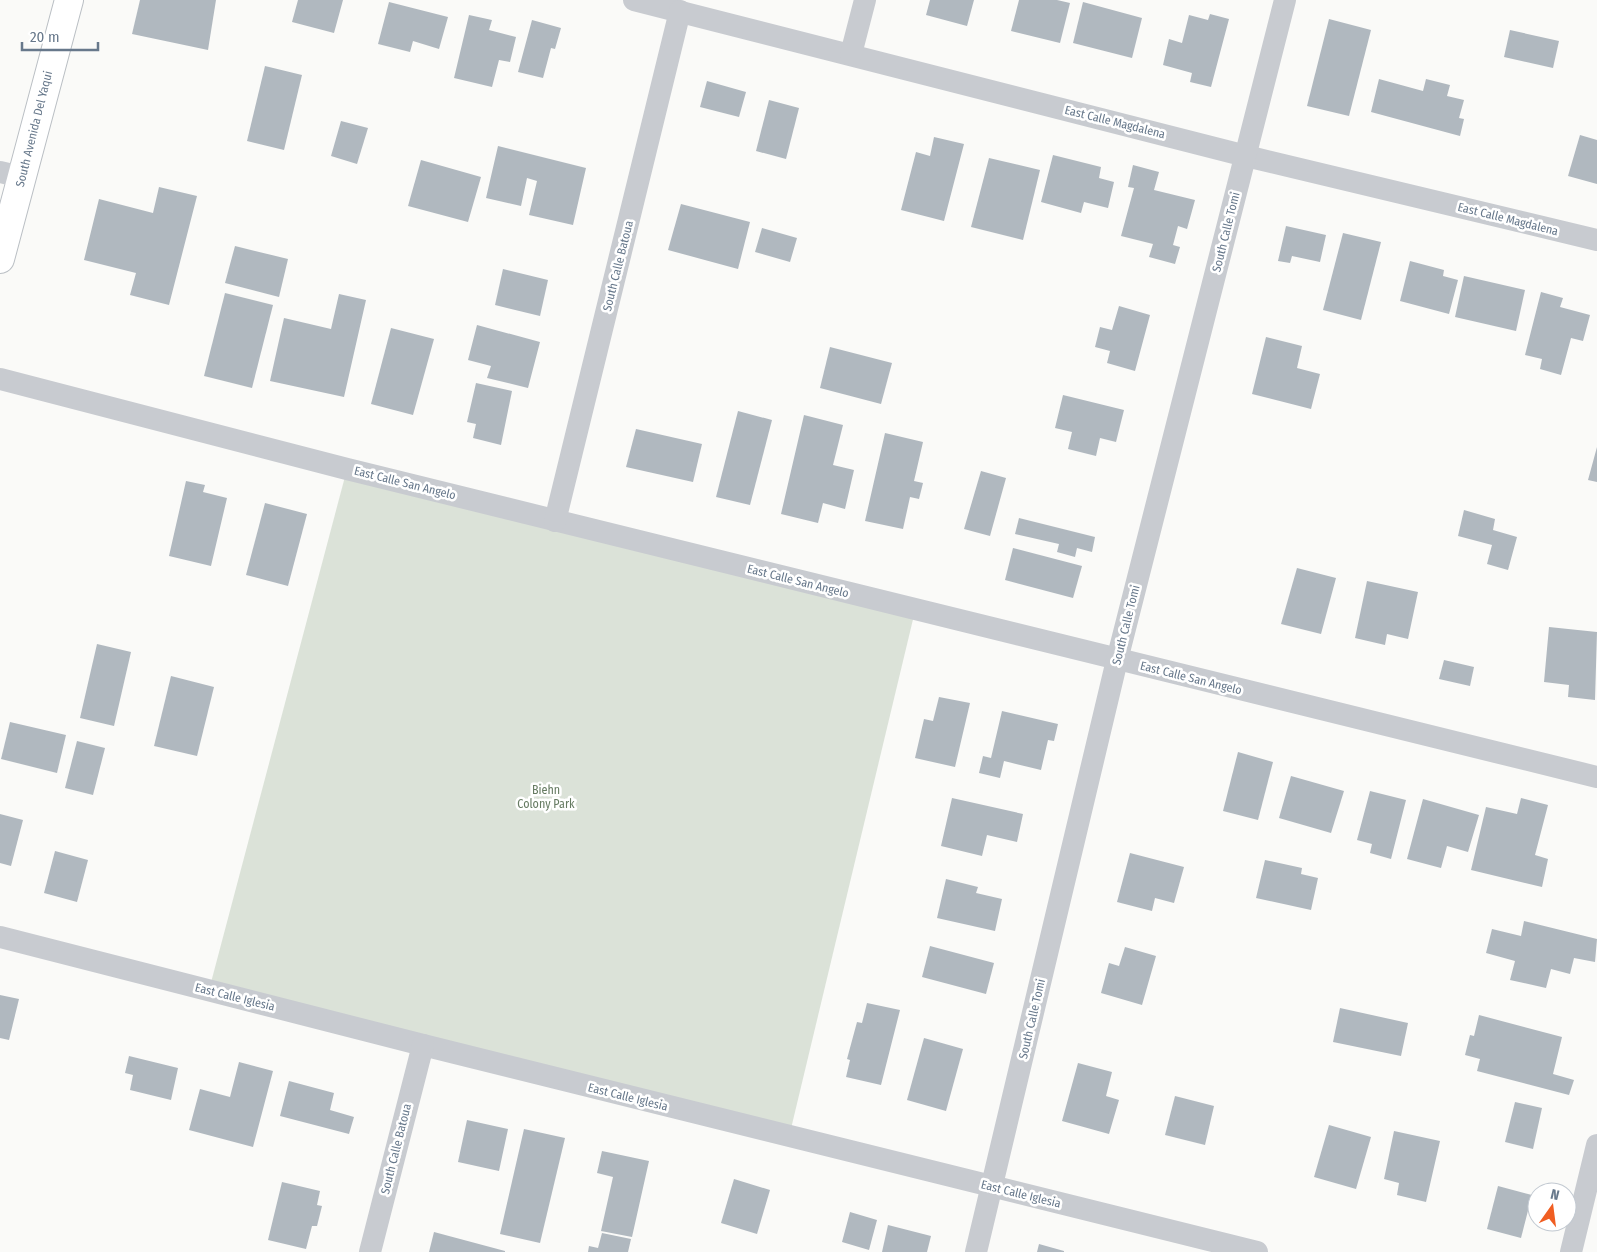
<svg xmlns="http://www.w3.org/2000/svg" width="1597" height="1252" font-family="'Fira Sans Condensed',sans-serif">
	<style>
		.green { fill: #dbe2d8 }
		.building { fill: #b0b8bf }
		.lines { fill: none; stroke-linecap: round; stroke-linejoin: round }
		.secondary-casing { stroke: #babfc4; stroke-width: 30 }
		.street { stroke: #c8cbd0; stroke-width: 22 }
		.secondary { stroke: #fff; stroke-width: 28 }
		.labels { text-anchor: middle; stroke-width: 5; stroke-linejoin: round; paint-order: stroke }
		.street-label { font-size: 12px; fill: #67788b; stroke: #fff }
		.park-label { font-size: 12px; fill: #667b62; stroke: #fff }
	</style>
	<rect width="100%" height="100%" fill="#fafaf8"/>
	<polygon class="green" points="347,469 915,611 789,1137 209,990"/>
	<g class="building">
		<polygon points="140,0 216,0 208,50 132,34"/>
		<polygon points="298,0 343,0 334,33 292,22"/>
		<polygon points="930,0 974,0 967,26 926,15"/>
		<polygon points="1019,0 1057,0 1070,3 1060,43 1011,31"/>
		<polygon points="389,2 448,17 439,49 413,41 410,52 378,44"/>
		<polygon points="1083,2 1142,18 1132,58 1073,43"/>
		<polygon points="1210,14 1229,19 1211,87 1190,82 1192,73 1163,65 1169,39 1182,43 1189,15 1208,20"/>
		<polygon points="469,15 492,20 489,30 516,37 510,62 499,60 492,87 454,78"/>
		<polygon points="1329,19 1371,30 1349,116 1307,106"/>
		<polygon points="532,20 561,28 555,49 551,48 543,78 518,72"/>
		<polygon points="1510,30 1559,41 1553,68 1504,57"/>
		<polygon points="265,66 302,75 284,150 247,141"/>
		<polygon points="1379,79 1423,91 1426,79 1450,85 1447,96 1464,100 1459,118 1464,119 1460,136 1371,112"/>
		<polygon points="707,81 746,92 739,117 700,107"/>
		<polygon points="769,100 799,108 786,159 756,151"/>
		<polygon points="341,121 368,128 357,164 331,156"/>
		<polygon points="1580,135 1597,140 1597,184 1568,176"/>
		<polygon points="934,137 964,144 944,221 901,210 916,152 930,156"/>
		<polygon points="498,146 586,168 573,225 529,215 537,181 527,178 521,206 486,198"/>
		<polygon points="1053,155 1101,167 1099,178 1114,182 1108,208 1084,202 1081,213 1041,202"/>
		<polygon points="989,158 1040,170 1023,240 971,227"/>
		<polygon points="421,160 481,177 468,222 408,206"/>
		<polygon points="1133,165 1159,172 1154,190 1195,200 1187,229 1178,226 1173,245 1180,247 1175,264 1149,257 1153,244 1121,236 1134,188 1128,187"/>
		<polygon points="159,187 197,196 169,305 130,295 136,273 84,260 99,199 153,213"/>
		<polygon points="681,204 750,222 738,269 668,250"/>
		<polygon points="1286,226 1326,235 1320,262 1292,256 1290,263 1278,261"/>
		<polygon points="762,228 797,238 790,262 755,252"/>
		<polygon points="1343,233 1381,242 1361,320 1323,310"/>
		<polygon points="235,246 288,259 279,297 225,283"/>
		<polygon points="1410,261 1444,270 1443,276 1458,280 1449,314 1400,301"/>
		<polygon points="503,269 548,280 540,316 495,305"/>
		<polygon points="1464,276 1525,290 1516,331 1455,317"/>
		<polygon points="1541,292 1563,298 1560,307 1590,315 1583,341 1571,338 1561,375 1540,369 1542,359 1525,355"/>
		<polygon points="225,293 273,305 252,388 204,376"/>
		<polygon points="339,294 366,300 344,397 270,381 284,318 331,329"/>
		<polygon points="1119,306 1150,315 1135,371 1107,363 1110,351 1095,347 1100,327 1112,330"/>
		<polygon points="477,325 540,342 528,388 487,378 491,366 468,360"/>
		<polygon points="391,328 434,339 413,415 371,404"/>
		<polygon points="1266,337 1302,346 1297,368 1320,374 1311,409 1252,394"/>
		<polygon points="830,347 892,363 881,404 820,388"/>
		<polygon points="476,383 512,391 501,445 473,438 476,424 467,422"/>
		<polygon points="1063,395 1124,410 1116,442 1100,438 1096,456 1068,449 1072,432 1055,428"/>
		<polygon points="738,411 772,420 750,505 716,497"/>
		<polygon points="804,415 843,425 833,465 854,470 845,509 823,503 818,523 781,514"/>
		<polygon points="636,429 702,444 693,482 626,467"/>
		<polygon points="885,433 923,442 914,481 923,483 919,499 910,497 903,529 865,521"/>
		<polygon points="1597,447 1597,482 1588,480"/>
		<polygon points="981,471 1006,478 990,536 964,529"/>
		<polygon points="186,481 205,485 203,492 227,498 211,566 169,556"/>
		<polygon points="265,503 307,514 288,586 246,575"/>
		<polygon points="1464,510 1495,519 1493,530 1517,537 1508,570 1487,564 1492,545 1458,536"/>
		<polygon points="1019,518 1095,537 1092,552 1077,548 1075,557 1057,552 1059,544 1015,534"/>
		<polygon points="1013,548 1082,566 1073,598 1005,580"/>
		<polygon points="1297,568 1336,578 1321,634 1281,624"/>
		<polygon points="1367,581 1418,592 1408,639 1387,634 1385,645 1355,638"/>
		<polygon points="1549,627 1597,632 1595,700 1568,697 1569,685 1544,682"/>
		<polygon points="97,644 131,652 114,726 80,718"/>
		<polygon points="1444,660 1474,667 1470,686 1439,679"/>
		<polygon points="171,676 214,687 197,756 154,746"/>
		<polygon points="939,697 970,703 955,767 915,758 924,719 933,721"/>
		<polygon points="1002,711 1058,724 1054,741 1048,740 1041,770 1004,761 1000,778 979,773 983,756 991,758"/>
		<polygon points="10,722 66,735 57,773 1,759"/>
		<polygon points="77,741 105,748 93,795 65,788"/>
		<polygon points="1238,752 1273,762 1258,820 1223,811"/>
		<polygon points="1291,776 1344,791 1331,833 1279,818"/>
		<polygon points="1370,791 1406,800 1391,859 1370,853 1372,844 1357,840"/>
		<polygon points="952,798 1023,814 1017,842 987,835 982,856 941,846"/>
		<polygon points="1521,798 1548,805 1535,855 1548,859 1542,887 1471,870 1486,807 1517,814"/>
		<polygon points="1423,799 1479,815 1468,852 1447,846 1441,868 1407,859"/>
		<polygon points="0,814 23,820 11,866 0,863"/>
		<polygon points="55,851 88,860 77,902 44,893"/>
		<polygon points="1130,853 1184,867 1174,903 1155,898 1152,911 1117,902"/>
		<polygon points="1265,860 1302,868 1301,874 1318,878 1311,910 1256,898"/>
		<polygon points="946,879 978,887 976,893 1002,899 995,931 937,918"/>
		<polygon points="1524,921 1597,939 1595,962 1574,958 1570,974 1551,969 1546,988 1510,980 1515,961 1486,953 1492,929 1521,936"/>
		<polygon points="930,946 994,963 986,994 922,977"/>
		<polygon points="1125,947 1156,956 1142,1005 1101,993 1109,963 1119,966"/>
		<polygon points="0,995 19,999 9,1040 0,1038"/>
		<polygon points="867,1003 900,1010 881,1085 846,1077 850,1060 847,1059 857,1022 862,1023"/>
		<polygon points="1340,1008 1408,1023 1401,1056 1333,1042"/>
		<polygon points="1479,1015 1562,1037 1553,1074 1574,1080 1569,1095 1477,1071 1480,1059 1465,1055 1470,1035 1474,1036"/>
		<polygon points="924,1038 963,1049 946,1111 907,1100"/>
		<polygon points="129,1056 178,1068 171,1100 130,1090 133,1075 125,1073"/>
		<polygon points="239,1062 273,1071 253,1147 189,1130 200,1089 230,1097"/>
		<polygon points="1078,1063 1112,1072 1106,1096 1119,1100 1109,1134 1062,1121"/>
		<polygon points="289,1081 334,1093 330,1110 354,1117 349,1134 280,1116"/>
		<polygon points="1175,1096 1214,1106 1205,1145 1165,1135"/>
		<polygon points="1515,1102 1542,1108 1533,1149 1505,1142"/>
		<polygon points="467,1120 508,1129 499,1171 458,1162"/>
		<polygon points="1329,1125 1371,1137 1356,1189 1314,1177"/>
		<polygon points="524,1129 565,1138 540,1243 500,1234"/>
		<polygon points="1394,1131 1440,1141 1426,1202 1397,1195 1399,1183 1384,1179"/>
		<polygon points="602,1151 649,1161 632,1237 601,1231 613,1177 597,1173"/>
		<polygon points="734,1179 770,1190 757,1234 721,1223"/>
		<polygon points="282,1182 320,1191 317,1205 322,1206 317,1226 312,1226 306,1249 268,1240"/>
		<polygon points="1498,1186 1532,1195 1521,1238 1487,1229"/>
		<polygon points="850,1212 877,1220 869,1250 842,1242"/>
		<polygon points="888,1225 931,1236 927,1252 882,1252"/>
		<polygon points="434,1232 505,1251 505,1252 429,1252"/>
		<polygon points="602,1233 631,1239 628,1252 588,1252 589,1246 598,1248"/>
		<polygon points="1039,1244 1064,1251 1064,1252 1037,1252"/>
	</g>
	<g class="lines">
		<defs>
			<polyline id="secondary" points="0,259 69,0"/>
		</defs>
		<use href="#secondary" class="secondary-casing"/>
		<g class="street">
			<polyline points="634,0 1246,156 1597,240"/>
			<polyline points="851,54 865,0"/>
			<polyline points="0,172 21,177"/>
			<polyline points="0,379 347,469 1597,777"/>
			<polyline points="555,521 680,11"/>
			<polyline points="0,937 423,1045 1257,1252"/>
			<polyline points="370,1252 423,1045"/>
			<polyline points="976,1252 1117,660 1285,0"/>
			<polyline points="1571,1252 1597,1145"/>
		</g>
		<use href="#secondary" class="secondary"/>
	</g>
	<g class="labels">
		<g class="street-label">
			<text transform="translate(1115 122) rotate(14)" y="4">East Calle Magdalena</text>
			<text transform="translate(34 129) rotate(-76)" y="4">South Avenida Del Yaqui</text>
			<text transform="translate(1508 219) rotate(14)" y="4">East Calle Magdalena</text>
			<text transform="translate(1226 232) rotate(-76)" y="4">South Calle Tomi</text>
			<text transform="translate(618 266) rotate(-76)" y="4">South Calle Batoua</text>
			<text transform="translate(405 483) rotate(14)" y="4">East Calle San Angelo</text>
			<text transform="translate(798 581) rotate(14)" y="4">East Calle San Angelo</text>
			<text transform="translate(1126 625) rotate(-76)" y="4">South Calle Tomi</text>
			<text transform="translate(1191 678) rotate(14)" y="4">East Calle San Angelo</text>
			<text transform="translate(235 997) rotate(14)" y="4">East Calle Iglesia</text>
			<text transform="translate(1032 1019) rotate(-77)" y="4">South Calle Tomi</text>
			<text transform="translate(628 1097) rotate(14)" y="4">East Calle Iglesia</text>
			<text transform="translate(396 1149) rotate(-76)" y="4">South Calle Batoua</text>
			<text transform="translate(1021 1194) rotate(14)" y="4">East Calle Iglesia</text>
		</g>
		<g class="park-label">
			<text x="546" y="794">Biehn<tspan x="546" dy="14">Colony Park</tspan></text>
		</g>
	</g>
	<g transform="translate(1552 1207) rotate(14)"><circle r="24" fill="#ffffff" stroke="#c2c9d1"/>
	<path d="M0-4L9 19L0 12L-9 19Z" fill="#f05e22"/>
	<text y="-8" font-size="14" font-weight="bold" text-anchor="middle" fill="#67788b">N</text>
	</g>
	<path d="M22 42v8h76v-8" fill="none" stroke="#67788b" stroke-width="2.5"/>
	<text x="30" y="42" font-size="15" fill="#67788b" stroke="#ffffff" stroke-width="4" paint-order="stroke">20 m</text>
</svg>
